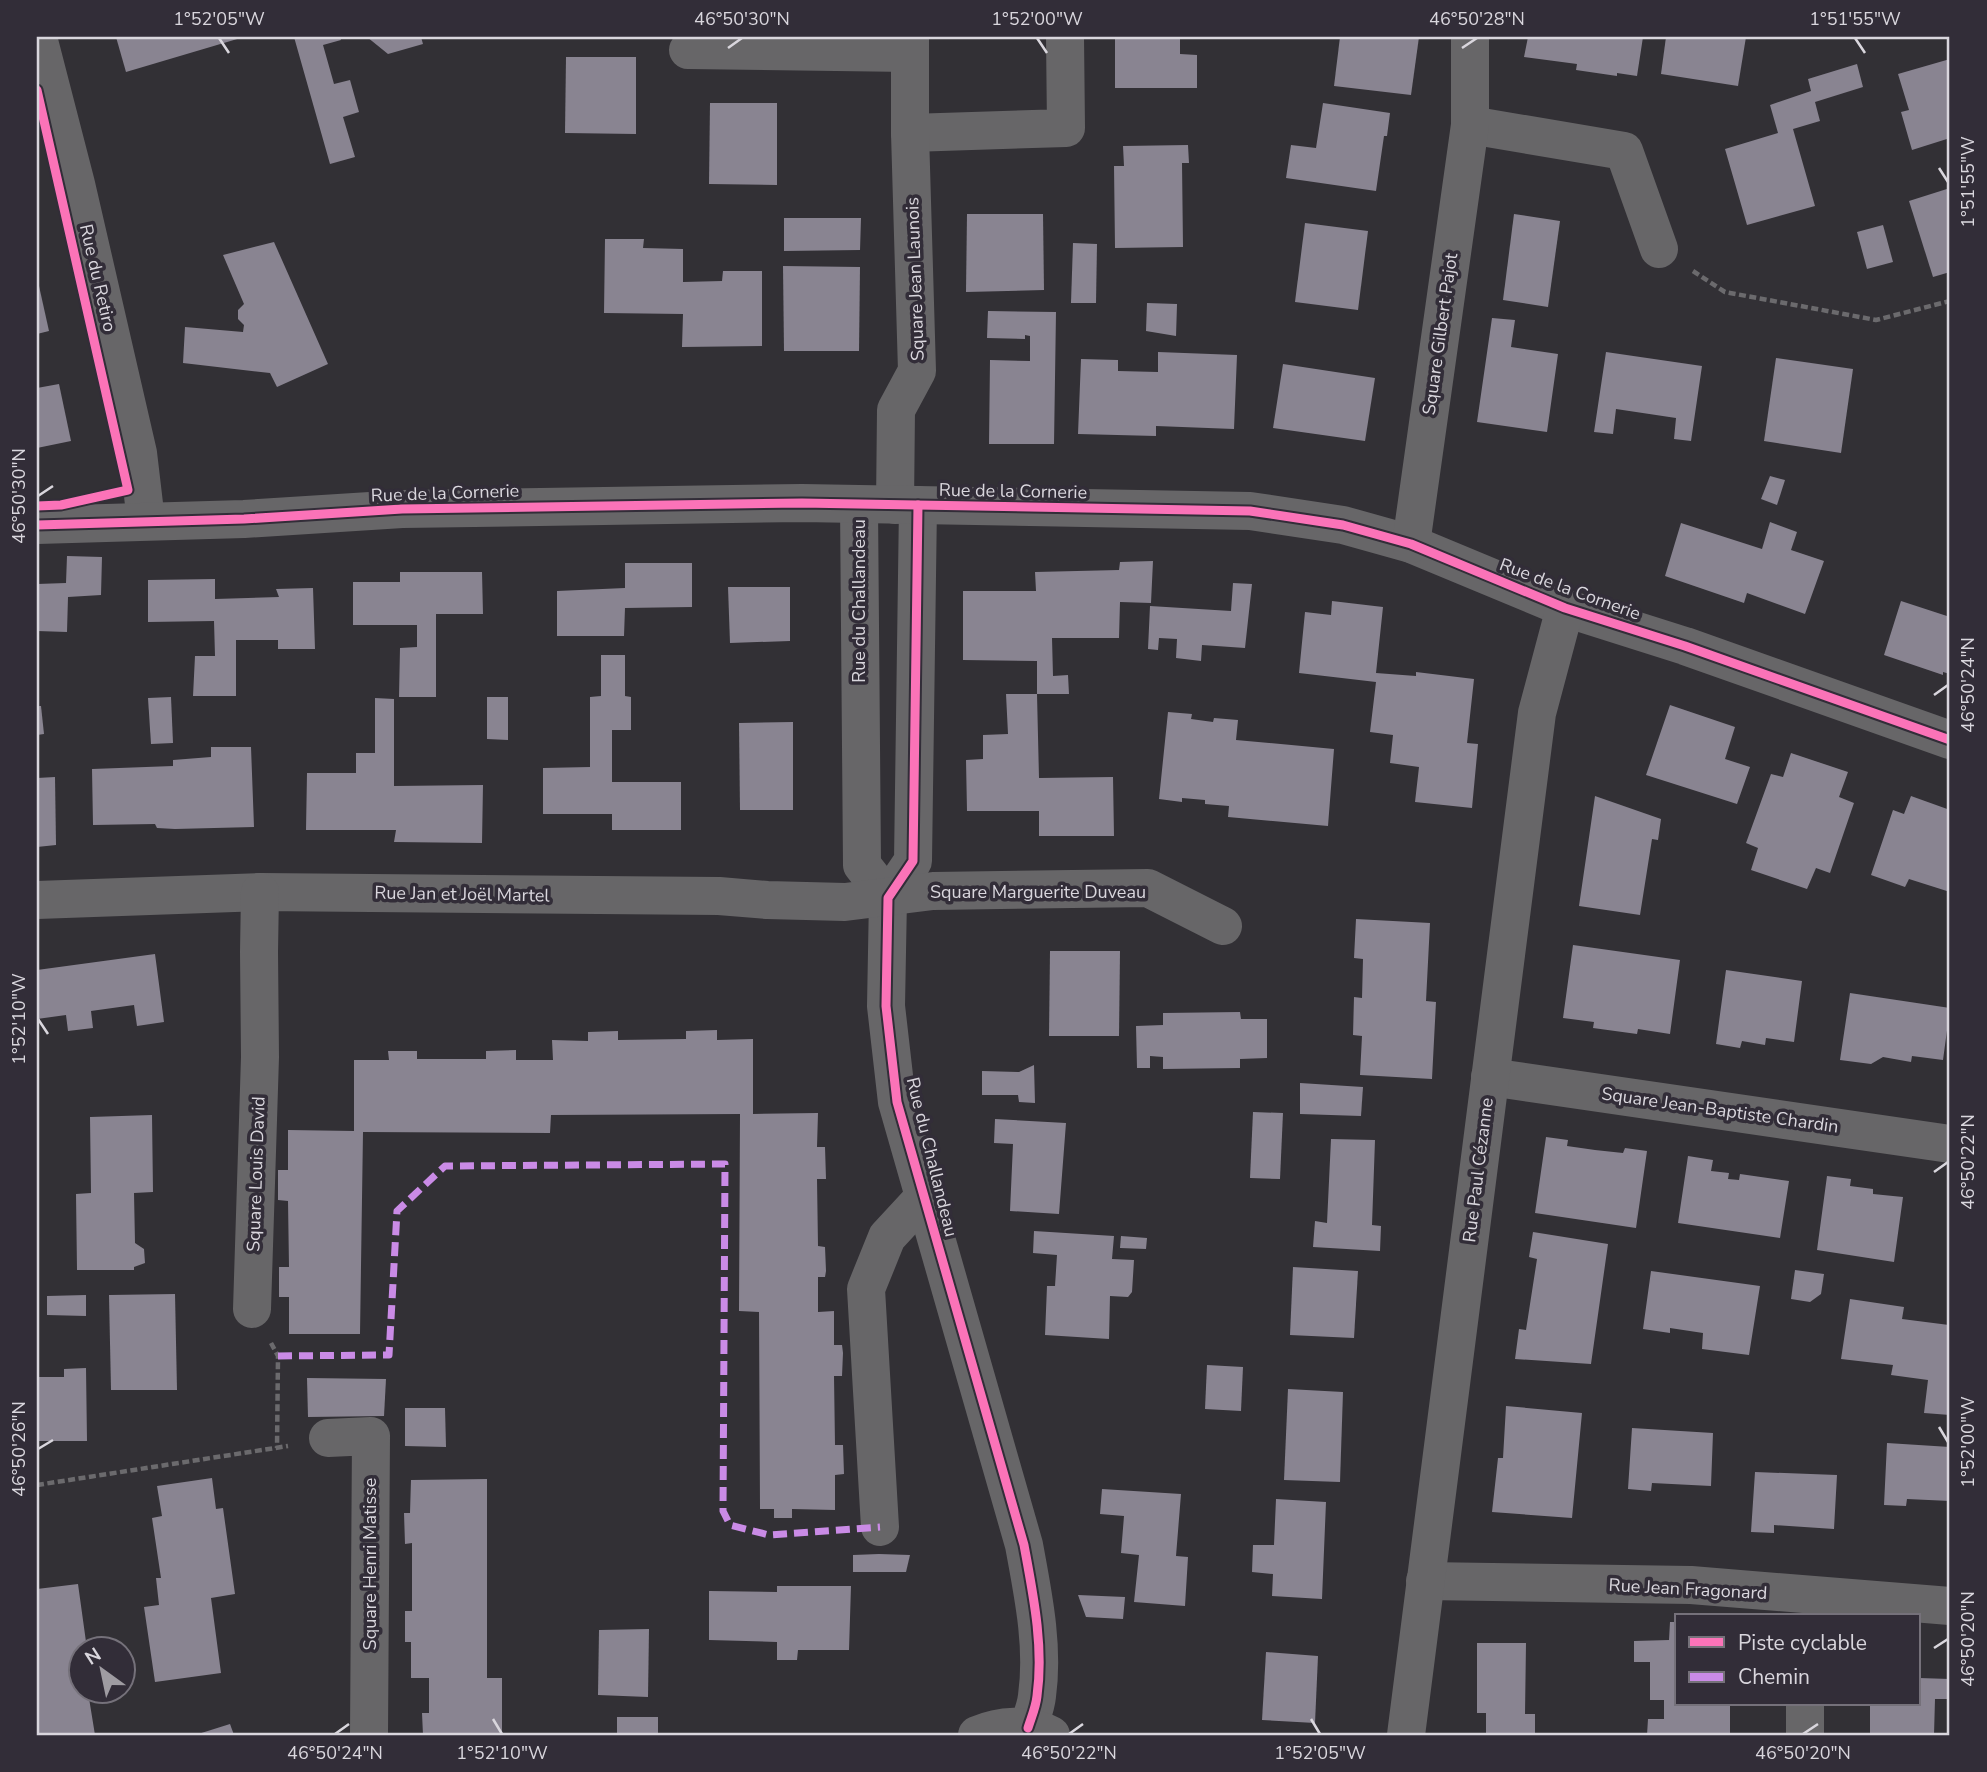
<svg xmlns="http://www.w3.org/2000/svg" width="1987" height="1772" font-family="'Nunito Sans',sans-serif">
	<style>
		.building { fill: #898491 }
		.lines { fill: none; stroke-linecap: round; stroke-linejoin: round }
		.path { stroke: #6b6a6d; stroke-width: 4.5; stroke-dasharray: 7 3.5; stroke-linecap: butt }
		.minor { stroke: #676668; stroke-width: 38 }
		.quiet { stroke: #ca8be6; stroke-width: 7; stroke-dasharray: 14 7; stroke-linecap: butt }
		.cycleway-casing { stroke: #322d38; stroke-width: 13 }
		.cycleway { stroke: #fb73b8; stroke-width: 9 }
		.ticks { fill: none; stroke: #d9d6dd; stroke-width: 2.5 }
		.labels { text-anchor: middle; stroke-width: 7; stroke-linejoin: round; paint-order: stroke }
		.street-label { font-size: 18px; fill: #d9d6dd; stroke: #322d38 }
		.neatline { fill: none; stroke: #d9d6dd; stroke-width: 2.5 }
		.ticks-label { font-size: 18px; text-anchor: middle; fill: #d9d6dd }
	</style>
	<rect width="100%" height="100%" fill="#323035"/>
	<g class="building">
		<polygon points="116,37 244,37 126,72"/>
		<polygon points="294,37 340,37 341,40 323,45 334,84 350,80 359,112 343,117 355,157 330,164"/>
		<polygon points="367,37 421,37 423,44 388,54"/>
		<polygon points="1115,37 1180,37 1180,54 1197,55 1197,88 1115,88"/>
		<polygon points="1340,37 1419,37 1411,95 1334,86"/>
		<polygon points="1528,37 1643,37 1637,76 1617,73 1617,76 1576,70 1577,64 1524,57"/>
		<polygon points="1666,37 1746,37 1738,86 1661,74"/>
		<polygon points="566,57 636,57 636,134 565,133"/>
		<polygon points="1950,59 1950,138 1912,150 1901,112 1909,110 1898,74"/>
		<polygon points="1857,64 1863,87 1815,102 1820,121 1793,129 1815,206 1747,225 1725,149 1778,133 1770,105 1811,91 1808,79"/>
		<polygon points="710,103 777,103 777,185 709,184"/>
		<polygon points="1323,103 1390,113 1387,136 1384,136 1376,191 1286,178 1291,145 1316,148"/>
		<polygon points="1188,145 1189,163 1182,163 1183,247 1115,248 1114,166 1124,166 1123,146"/>
		<polygon points="1950,188 1950,272 1933,277 1909,201"/>
		<polygon points="967,214 1043,214 1044,290 966,292"/>
		<polygon points="1514,214 1560,221 1548,307 1503,300"/>
		<polygon points="784,218 861,218 860,250 784,251"/>
		<polygon points="1305,223 1368,231 1358,310 1295,302"/>
		<polygon points="1883,225 1893,262 1867,269 1857,232"/>
		<polygon points="605,239 644,239 643,248 683,249 683,282 722,281 723,271 762,271 762,346 682,347 683,314 604,313"/>
		<polygon points="274,242 328,364 277,387 270,373 183,363 185,327 243,332 244,325 238,319 238,310 244,304 223,255"/>
		<polygon points="1073,243 1097,244 1096,303 1071,303"/>
		<polygon points="783,266 860,267 859,351 784,351"/>
		<polygon points="37,277 49,331 37,334"/>
		<polygon points="1147,303 1177,304 1176,336 1146,331"/>
		<polygon points="988,311 1056,312 1054,444 989,444 990,360 1030,361 1030,336 1025,335 1025,339 987,338"/>
		<polygon points="1492,318 1515,320 1511,347 1558,354 1547,432 1477,422"/>
		<polygon points="1158,352 1237,355 1234,429 1156,426 1156,436 1078,434 1081,359 1118,360 1118,371 1158,372"/>
		<polygon points="1606,352 1702,366 1691,441 1674,439 1676,418 1616,409 1613,434 1594,432"/>
		<polygon points="1776,358 1853,369 1841,453 1764,441"/>
		<polygon points="1283,364 1375,378 1365,441 1273,428"/>
		<polygon points="59,384 71,441 37,448 37,388"/>
		<polygon points="1770,476 1785,480 1777,505 1761,499"/>
		<polygon points="1770,522 1797,532 1791,550 1824,561 1805,614 1747,593 1744,603 1665,576 1681,523 1762,549"/>
		<polygon points="67,556 102,557 101,595 68,597 67,632 37,631 37,584 66,583"/>
		<polygon points="1153,561 1151,603 1120,602 1119,638 1052,638 1053,676 1068,675 1069,694 1037,694 1037,661 963,660 963,591 1036,591 1035,572 1119,570 1120,562"/>
		<polygon points="625,563 692,563 692,607 625,608 624,636 557,636 557,591 625,588"/>
		<polygon points="400,572 482,572 483,614 436,614 436,697 399,697 400,648 417,647 417,625 353,625 353,582 400,582"/>
		<polygon points="215,579 215,599 279,597 276,589 313,588 315,649 278,649 278,640 236,640 236,696 193,696 195,656 215,656 214,621 148,622 148,580"/>
		<polygon points="1233,583 1252,584 1245,648 1202,645 1201,661 1176,658 1177,639 1159,638 1158,650 1148,649 1150,606 1231,611"/>
		<polygon points="728,587 790,587 790,641 730,643"/>
		<polygon points="1332,601 1383,607 1376,673 1416,676 1416,672 1474,679 1467,743 1478,744 1472,808 1415,802 1419,767 1390,763 1393,735 1370,732 1376,682 1299,673 1305,612 1331,615"/>
		<polygon points="1901,601 1950,617 1950,674 1943,672 1943,675 1884,655"/>
		<polygon points="601,655 625,655 625,696 631,697 631,730 612,730 612,782 681,782 681,830 612,830 612,814 543,814 543,768 590,767 590,697 601,696"/>
		<polygon points="1006,694 1037,694 1039,778 1113,777 1114,836 1039,836 1039,811 967,811 966,760 983,759 983,735 1008,734"/>
		<polygon points="171,697 173,743 151,744 148,698"/>
		<polygon points="487,697 508,697 508,740 487,739"/>
		<polygon points="375,698 394,699 394,786 483,785 482,843 394,842 396,830 306,830 307,773 356,773 356,753 375,753"/>
		<polygon points="1670,705 1735,727 1725,759 1750,767 1737,804 1646,775"/>
		<polygon points="37,706 41,706 44,734 37,735"/>
		<polygon points="1168,712 1192,714 1191,719 1213,722 1214,718 1238,720 1236,740 1334,749 1328,826 1228,817 1229,806 1205,804 1205,800 1182,798 1182,802 1159,799"/>
		<polygon points="793,722 793,810 740,810 739,723"/>
		<polygon points="211,747 251,747 254,827 175,829 157,828 155,824 93,825 92,769 173,766 173,760 211,757"/>
		<polygon points="1791,753 1848,772 1839,797 1854,803 1830,873 1816,868 1807,889 1751,870 1758,848 1746,843 1771,774 1783,777"/>
		<polygon points="55,777 56,845 37,847 37,778"/>
		<polygon points="1595,796 1661,819 1658,840 1652,839 1640,915 1579,906"/>
		<polygon points="1911,796 1950,810 1950,892 1909,879 1905,887 1871,875 1893,810 1904,814"/>
		<polygon points="1356,919 1430,923 1426,1001 1436,1002 1432,1079 1360,1075 1362,1036 1353,1035 1354,997 1362,998 1363,959 1354,958"/>
		<polygon points="1573,945 1680,960 1670,1034 1638,1029 1637,1034 1593,1028 1594,1022 1563,1018"/>
		<polygon points="1050,951 1120,951 1119,1036 1049,1036"/>
		<polygon points="155,954 164,1022 137,1026 134,1005 91,1011 93,1028 68,1031 66,1015 37,1019 37,970"/>
		<polygon points="1726,970 1802,981 1794,1042 1766,1038 1765,1045 1742,1041 1740,1048 1716,1044"/>
		<polygon points="1850,993 1950,1008 1943,1060 1912,1056 1911,1062 1883,1057 1871,1064 1840,1060"/>
		<polygon points="1240,1012 1241,1019 1267,1019 1267,1058 1240,1059 1240,1068 1163,1069 1163,1057 1150,1056 1150,1068 1137,1068 1136,1026 1163,1025 1163,1013"/>
		<polygon points="717,1030 717,1040 753,1039 753,1114 818,1113 817,1147 825,1147 826,1179 817,1179 818,1246 825,1247 826,1271 825,1277 818,1277 818,1312 834,1311 834,1345 842,1345 843,1353 842,1376 834,1376 835,1445 843,1445 844,1474 835,1475 835,1510 792,1509 792,1518 774,1518 774,1509 760,1509 759,1312 739,1311 740,1114 551,1115 550,1133 363,1132 360,1334 289,1334 289,1297 279,1297 279,1267 289,1267 288,1201 278,1200 278,1170 288,1170 288,1130 354,1131 354,1060 389,1060 388,1051 417,1051 417,1059 486,1059 486,1051 516,1050 516,1060 553,1060 552,1040 588,1041 588,1032 618,1031 618,1040 686,1039 686,1031"/>
		<polygon points="1034,1065 1035,1103 1019,1102 1018,1095 982,1095 982,1071 1019,1072"/>
		<polygon points="1300,1083 1363,1087 1361,1116 1300,1114"/>
		<polygon points="1253,1112 1283,1113 1280,1179 1250,1178"/>
		<polygon points="152,1115 153,1192 134,1193 135,1243 144,1249 145,1263 134,1267 134,1270 77,1270 76,1194 91,1193 90,1117"/>
		<polygon points="995,1119 1066,1123 1059,1214 1010,1211 1013,1144 994,1143"/>
		<polygon points="1546,1137 1568,1140 1567,1146 1595,1150 1623,1153 1625,1148 1647,1151 1636,1228 1535,1213"/>
		<polygon points="1331,1139 1375,1140 1372,1225 1381,1226 1380,1251 1313,1247 1315,1221 1327,1223"/>
		<polygon points="1688,1156 1713,1160 1711,1171 1729,1173 1728,1179 1739,1180 1740,1174 1789,1181 1780,1238 1678,1223"/>
		<polygon points="1827,1176 1851,1179 1850,1186 1873,1189 1873,1194 1903,1197 1894,1262 1817,1250"/>
		<polygon points="1034,1231 1114,1236 1112,1259 1134,1260 1132,1292 1128,1297 1110,1296 1109,1339 1045,1335 1047,1286 1055,1286 1057,1255 1033,1253"/>
		<polygon points="1533,1232 1608,1244 1591,1364 1515,1359 1519,1329 1526,1330 1537,1259 1529,1257"/>
		<polygon points="1121,1236 1147,1238 1146,1249 1120,1248"/>
		<polygon points="1293,1267 1358,1271 1354,1338 1290,1335"/>
		<polygon points="1795,1270 1824,1274 1821,1294 1810,1302 1791,1299"/>
		<polygon points="1651,1271 1760,1286 1749,1355 1702,1349 1703,1333 1670,1328 1670,1333 1643,1329"/>
		<polygon points="175,1294 177,1390 111,1390 109,1295"/>
		<polygon points="86,1295 86,1316 47,1315 47,1296"/>
		<polygon points="1850,1299 1904,1307 1902,1319 1949,1325 1950,1415 1924,1413 1928,1380 1891,1375 1893,1365 1841,1359"/>
		<polygon points="1207,1365 1243,1367 1241,1411 1205,1409"/>
		<polygon points="86,1368 87,1441 37,1441 37,1377 64,1377 64,1369"/>
		<polygon points="307,1378 386,1379 384,1416 308,1417"/>
		<polygon points="1288,1389 1343,1392 1340,1482 1284,1480"/>
		<polygon points="1506,1406 1582,1413 1572,1518 1492,1512 1498,1458 1503,1458"/>
		<polygon points="405,1408 445,1408 446,1447 405,1446"/>
		<polygon points="1632,1428 1713,1433 1711,1486 1652,1483 1651,1491 1628,1489"/>
		<polygon points="1887,1443 1950,1447 1950,1501 1907,1499 1906,1506 1884,1505"/>
		<polygon points="1755,1472 1837,1475 1834,1529 1774,1525 1774,1533 1751,1532"/>
		<polygon points="212,1478 216,1509 223,1508 235,1594 211,1598 221,1673 155,1682 144,1607 159,1605 156,1578 161,1578 152,1518 162,1516 157,1486"/>
		<polygon points="487,1479 487,1678 502,1678 502,1735 423,1735 422,1713 429,1713 429,1678 411,1678 411,1642 405,1642 405,1611 412,1611 412,1543 405,1544 404,1513 410,1513 411,1480"/>
		<polygon points="1102,1489 1181,1494 1176,1556 1188,1557 1185,1606 1134,1602 1139,1555 1121,1553 1124,1516 1100,1514"/>
		<polygon points="1276,1499 1326,1502 1322,1599 1272,1596 1273,1574 1252,1572 1253,1545 1274,1545"/>
		<polygon points="853,1555 879,1554 910,1555 906,1572 853,1572"/>
		<polygon points="78,1584 87,1649 80,1649 80,1692 88,1692 95,1735 37,1735 37,1589"/>
		<polygon points="777,1586 851,1586 849,1650 798,1650 797,1660 777,1660 777,1642 709,1640 709,1591 777,1592"/>
		<polygon points="1078,1595 1125,1597 1123,1619 1086,1617"/>
		<polygon points="1670,1622 1677,1622 1677,1704 1730,1704 1730,1735 1647,1735 1648,1719 1664,1719 1664,1700 1650,1700 1650,1662 1634,1662 1634,1641 1669,1640"/>
		<polygon points="649,1629 648,1697 598,1695 599,1630"/>
		<polygon points="1477,1643 1526,1643 1525,1714 1535,1714 1535,1735 1486,1735 1486,1713 1477,1713"/>
		<polygon points="1266,1652 1318,1656 1315,1723 1262,1720"/>
		<polygon points="1919,1678 1950,1679 1950,1699 1935,1699 1934,1735 1870,1735 1870,1704 1919,1704"/>
		<rect x="617" y="1717" width="41" height="18"/>
		<polygon points="230,1724 234,1735 195,1735"/>
	</g>
	<g class="lines">
		<g class="path">
			<polyline points="1693,271 1725,292 1876,320 1950,301"/>
			<polyline points="271,1343 278,1356 277,1448"/>
			<polyline points="37,1485 288,1446"/>
		</g>
		<g class="minor">
			<polyline points="38,37 76,184 138,453 146,521"/>
			<polyline points="688,50 910,53"/>
			<polyline points="1470,125 1624,151 1659,249"/>
			<polyline points="910,133 1066,128 1065,37"/>
			<polyline points="895,505 896,410 917,371 910,133 910,37"/>
			<path d="M918,505L913,861L888,898L886,1006L897,1102L1024,1545C1033,1594 1044,1646 1037,1696C1036,1707 1031,1718 1028,1728"/>
			<polyline points="859,506 862,865 888,898"/>
			<polyline points="37,525 244,519 402,509 802,503 1250,511 1343,525 1411,544 1565,608 1685,646 1950,740"/>
			<polyline points="1411,544 1470,125 1470,37"/>
			<polyline points="37,900 260,892 719,896 767,900 845,902 933,891 1148,888 1223,926"/>
			<polyline points="1490,1077 1950,1144"/>
			<polyline points="252,1309 260,1057 259,952 260,892"/>
			<polyline points="328,1438 371,1436 369,1735"/>
			<polyline points="880,1527 866,1289 887,1237 924,1197"/>
			<polyline points="1425,1581 1691,1585 1950,1606"/>
			<polyline points="1805,1704 1805,1735"/>
			<path d="M977,1735C1000,1725 1028,1723 1051,1735"/>
			<polyline points="1406,1735 1537,713 1565,608"/>
		</g>
		<polyline class="quiet" points="278,1356 389,1355 397,1211 445,1166 725,1164 723,1511 730,1525 769,1535 880,1527"/>
		<defs>
			<g id="cycleway">
				<polyline points="37,90 128,490 61,505 37,506"/>
				<path d="M918,505L913,861L888,898L886,1006L897,1102L1024,1545C1033,1594 1044,1646 1037,1696C1036,1707 1031,1718 1028,1728"/>
				<polyline points="37,525 244,519 402,509 802,503 1250,511 1343,525 1411,544 1565,608 1685,646 1950,740"/>
			</g>
		</defs>
		<use href="#cycleway" class="cycleway-casing"/>
		<use href="#cycleway" class="cycleway"/>
	</g>
	<path class="ticks" d="M219,38L229,53M1037,38L1047,53M1855,38L1865,53M728,48L742,38M1462,48L1477,38M1939,168L1948,182M38,496L53,486M1934,695L1948,685M38,1019L48,1034M1934,1172L1948,1162M1939,1427L1948,1442M38,1449L53,1440M1934,1648L1948,1639M493,1719L502,1734M1311,1719L1320,1734M335,1734L349,1724M1069,1734L1083,1724M1803,1734L1818,1724"/>
	<g class="labels">
		<g class="street-label">
			<text transform="translate(98 278) rotate(77)" y="6">Rue du Retiro</text>
			<text transform="translate(915 279) rotate(-92)" y="6">Square Jean Launois</text>
			<text transform="translate(1440 334) rotate(-82)" y="6">Square Gilbert Pajot</text>
			<text transform="translate(1013 491) rotate(1)" y="6">Rue de la Cornerie</text>
			<text transform="translate(445 493) rotate(-2)" y="6">Rue de la Cornerie</text>
			<text transform="translate(1570 589) rotate(20)" y="6">Rue de la Cornerie</text>
			<text transform="translate(859 601) rotate(-90)" y="6">Rue du Challandeau</text>
			<text x="1038" y="898">Square Marguerite Duveau</text>
			<text transform="translate(462 894) rotate(1)" y="6">Rue Jan et Joël Martel</text>
			<text transform="translate(1720 1110) rotate(8)" y="6">Square Jean-Baptiste Chardin</text>
			<text transform="translate(932 1157) rotate(76)" y="6">Rue du Challandeau</text>
			<text transform="translate(1478 1170) rotate(-83)" y="6">Rue Paul Cézanne</text>
			<text transform="translate(256 1174) rotate(-88)" y="6">Square Louis David</text>
			<text transform="translate(370 1564) rotate(-90)" y="6">Square Henri Matisse</text>
			<text transform="translate(1688 1589) rotate(3)" y="6">Rue Jean Fragonard</text>
		</g>
	</g>
	<rect width="1987" height="1772" fill="none" stroke="#322d38" stroke-width="77"/>
	<rect x="1675" y="1614" width="245" height="91" fill="#322d38" stroke="#75717a" stroke-width="2"/>
	<rect x="1689" y="1637" width="35" height="10" fill="#fb73b8" stroke="#75717a" stroke-width="2"/>
	<text x="1738" y="1650" font-size="21" fill="#d9d6dd">Piste cyclable</text>
	<rect x="1689" y="1672" width="35" height="10" fill="#ca8be6" stroke="#75717a" stroke-width="2"/>
	<text x="1738" y="1684" font-size="21" fill="#d9d6dd">Chemin</text>
	<g transform="translate(102 1670) rotate(327)"><circle r="33" fill="#322d38" stroke="#75717a" stroke-width="2"/>
	<path d="M0-5L12 26L0 18L-12 26Z" fill="#9f9ca2"/>
	<text y="-10" font-size="19" font-weight="bold" text-anchor="middle" fill="#d9d6dd">N</text>
	</g>
	<rect x="38" y="38" width="1910" height="1696" class="neatline"/>
	<g class="ticks-label">
		<text x="219" y="25">1°52'05"W</text>
		<text x="742" y="25">46°50'30"N</text>
		<text x="1037" y="25">1°52'00"W</text>
		<text x="1477" y="25">46°50'28"N</text>
		<text x="1855" y="25">1°51'55"W</text>
		<text transform="translate(1968 182) rotate(-90)" y="6">1°51'55"W</text>
		<text transform="translate(19 496) rotate(-90)" y="6">46°50'30"N</text>
		<text transform="translate(1968 685) rotate(-90)" y="6">46°50'24"N</text>
		<text transform="translate(19 1019) rotate(-90)" y="6">1°52'10"W</text>
		<text transform="translate(1968 1162) rotate(-90)" y="6">46°50'22"N</text>
		<text transform="translate(1968 1442) rotate(-90)" y="6">1°52'00"W</text>
		<text transform="translate(19 1449) rotate(-90)" y="6">46°50'26"N</text>
		<text transform="translate(1968 1639) rotate(-90)" y="6">46°50'20"N</text>
		<text x="335" y="1759">46°50'24"N</text>
		<text x="502" y="1759">1°52'10"W</text>
		<text x="1069" y="1759">46°50'22"N</text>
		<text x="1320" y="1759">1°52'05"W</text>
		<text x="1803" y="1759">46°50'20"N</text>
	</g>
</svg>
